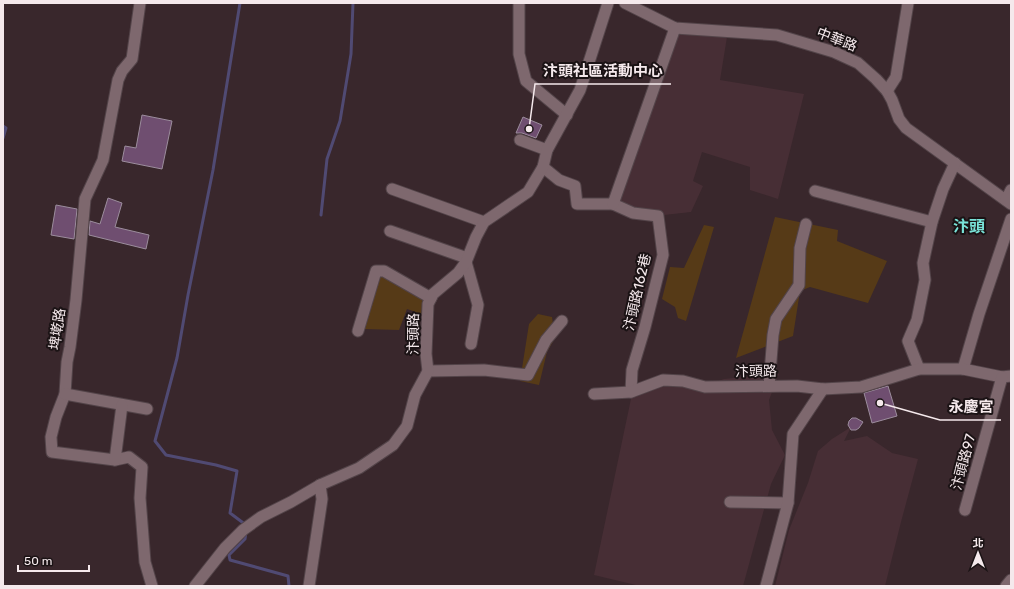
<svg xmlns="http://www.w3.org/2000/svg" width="1014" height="589" font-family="Rubik,'Noto Sans TC',sans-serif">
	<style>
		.built { fill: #472e35 }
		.green { fill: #563a17 }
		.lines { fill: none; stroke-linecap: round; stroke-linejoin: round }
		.stream { stroke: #504a73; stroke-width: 3 }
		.building { fill: #6f4e70; stroke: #9c8d9d }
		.minor-casing { stroke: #534449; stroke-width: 13 }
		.minor { stroke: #7e686e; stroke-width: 11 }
		.labels { text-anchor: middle; stroke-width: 4; stroke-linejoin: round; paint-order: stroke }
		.street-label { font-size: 14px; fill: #f5e9ec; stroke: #1b1315 }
		.quarter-label { font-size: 16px; font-weight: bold; fill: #79e3d8; stroke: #1b1315 }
		.leader { fill: none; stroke: #f5e9ec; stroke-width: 1.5 }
		.callout-dot { fill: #f5e9ec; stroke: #1b1315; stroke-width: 1.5 }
		.callout-label { font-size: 15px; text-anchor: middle; font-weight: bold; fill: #f5e9ec; stroke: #1b1315; stroke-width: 4; stroke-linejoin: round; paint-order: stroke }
	</style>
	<rect width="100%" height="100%" fill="#39272c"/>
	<g class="built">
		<polygon points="674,34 727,37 720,80 804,94 778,199 750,190 750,167 702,152 693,181 703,186 691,212 655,216 620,204 621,197"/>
		<polygon points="779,374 769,400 772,430 785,455 771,484 743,586 640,586 594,575 632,394 674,376 715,382 724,379"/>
		<polygon points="851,427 844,441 867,436 892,453 918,459 901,522 885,586 775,586 789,530 808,483 818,451 832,439"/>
	</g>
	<g class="green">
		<polygon points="775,217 838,230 837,241 887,261 868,303 810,287 800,291 793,336 736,358"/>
		<polygon points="704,225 714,227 686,321 678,318 675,307 662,299 670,267 684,268"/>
		<polygon points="389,273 433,295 430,317 407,309 399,330 364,329 376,279"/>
		<polygon points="538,314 552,317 555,338 547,352 539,385 520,381 529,324"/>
	</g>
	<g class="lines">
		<g class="stream">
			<polyline points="240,3 213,170 188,295 177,358 155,441 166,455 216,465 237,471 230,513 246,525"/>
			<polyline points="3,126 6,128 3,138"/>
			<polyline points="321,215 327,159 340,121 351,54 353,3"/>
			<polyline points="246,532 245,539 229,555 230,560 288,576 289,586"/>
		</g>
	</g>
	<g class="building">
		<polygon points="142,115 172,121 162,169 122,161 125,146 136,148"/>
		<polygon points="523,117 542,125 536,138 522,133 516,133"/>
		<polygon points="108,198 122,203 115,227 149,235 146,249 89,235 90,221 100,224"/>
		<polygon points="56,205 77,209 74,239 51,235"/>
		<polygon points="888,386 897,416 872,423 864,393"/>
		<polygon points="852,418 856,418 863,422 859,428 856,430 851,430 848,425 849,421"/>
	</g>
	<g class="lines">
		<defs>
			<g id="minor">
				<polyline points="140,3 132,59 122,71 118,80 103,160 85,199 76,300 70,347 67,362 65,394 56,417 51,437 52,452 115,460 129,457 142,467 140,498 145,562 152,586"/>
				<polyline points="519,3 519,54 526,81 567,115"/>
				<polyline points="625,3 675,28 777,35 834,52 858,63 876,79 887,91 892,100 899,119 906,128 1011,204"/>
				<polyline points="887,91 896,77 908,3"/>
				<polyline points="520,140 547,150"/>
				<polyline points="543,167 559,180 575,186 577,204 613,204 633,213 658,216 663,255 645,327 632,370 631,392"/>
				<polyline points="392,189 484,222"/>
				<polyline points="815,191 932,222"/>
				<polyline points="1006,200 1011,190"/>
				<polyline points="613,204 675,28"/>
				<polyline points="390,231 467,258"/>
				<polyline points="466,262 478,305 471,344"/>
				<polyline points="358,331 376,271 384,271 431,298"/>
				<polyline points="919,369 908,341 917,320 925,280 923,263 932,222 943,189 955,163"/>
				<polyline points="963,369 979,314 1011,219"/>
				<polyline points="428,371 484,370 528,375 546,340 562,321"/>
				<polyline points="769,386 773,335 776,319 799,285 800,248 806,224"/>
				<polyline points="65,394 147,409"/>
				<polyline points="594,394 631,392 663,380 683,381 705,387 797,386 823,389 861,387 919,369 963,369 1002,377 1011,376"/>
				<polyline points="115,460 122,405"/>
				<polyline points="730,502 788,503"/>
				<polyline points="965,510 1002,377"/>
				<polyline points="195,586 225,548 243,530 261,517 291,502 320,485 359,468 393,445 407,426 415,395 428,371 426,354 428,304 433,294 458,273 466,262 476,237 484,222 528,192 543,167 547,150 580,90 608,3"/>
				<polyline points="309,586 322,499 320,485"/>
				<polyline points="766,586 788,503 793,434 823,389"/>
				<polyline points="1006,586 1011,580"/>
			</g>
		</defs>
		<use href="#minor" class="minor-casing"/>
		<use href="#minor" class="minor"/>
	</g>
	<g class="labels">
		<g class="street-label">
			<text transform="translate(837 39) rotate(21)" y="5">中華路</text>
			<text transform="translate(637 292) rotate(-77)" y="5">汴頭路162巷</text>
			<text transform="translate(57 329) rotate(-82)" y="5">埤墘路</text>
			<text transform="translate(413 334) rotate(-89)" y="5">汴頭路</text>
			<text transform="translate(756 371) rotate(-1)" y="5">汴頭路</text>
			<text transform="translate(963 462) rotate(-75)" y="5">汴頭路97</text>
		</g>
		<g class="quarter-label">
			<text x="969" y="232">汴頭</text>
		</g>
	</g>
	<path class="leader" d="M529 129L535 84H671M880 403L940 420H1001"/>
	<g class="callout-dot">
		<circle cx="529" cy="129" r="4"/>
		<circle cx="880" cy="403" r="4"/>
	</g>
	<g class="callout-label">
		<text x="603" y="76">汴頭社區活動中心</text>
		<text x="971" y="412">永慶宮</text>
	</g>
	<rect width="1014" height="589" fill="none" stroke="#f5e9ec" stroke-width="8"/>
	<g transform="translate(978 553)" stroke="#1b1315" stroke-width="3" paint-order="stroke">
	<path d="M0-3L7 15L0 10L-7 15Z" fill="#f5e9ec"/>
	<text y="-6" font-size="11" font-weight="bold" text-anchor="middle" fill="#f5e9ec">北</text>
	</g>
	<path d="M18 565v6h71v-6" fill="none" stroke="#f5e9ec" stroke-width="2"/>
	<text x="24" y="565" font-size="12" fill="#f5e9ec" stroke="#1b1315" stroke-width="3" paint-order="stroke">50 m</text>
</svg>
